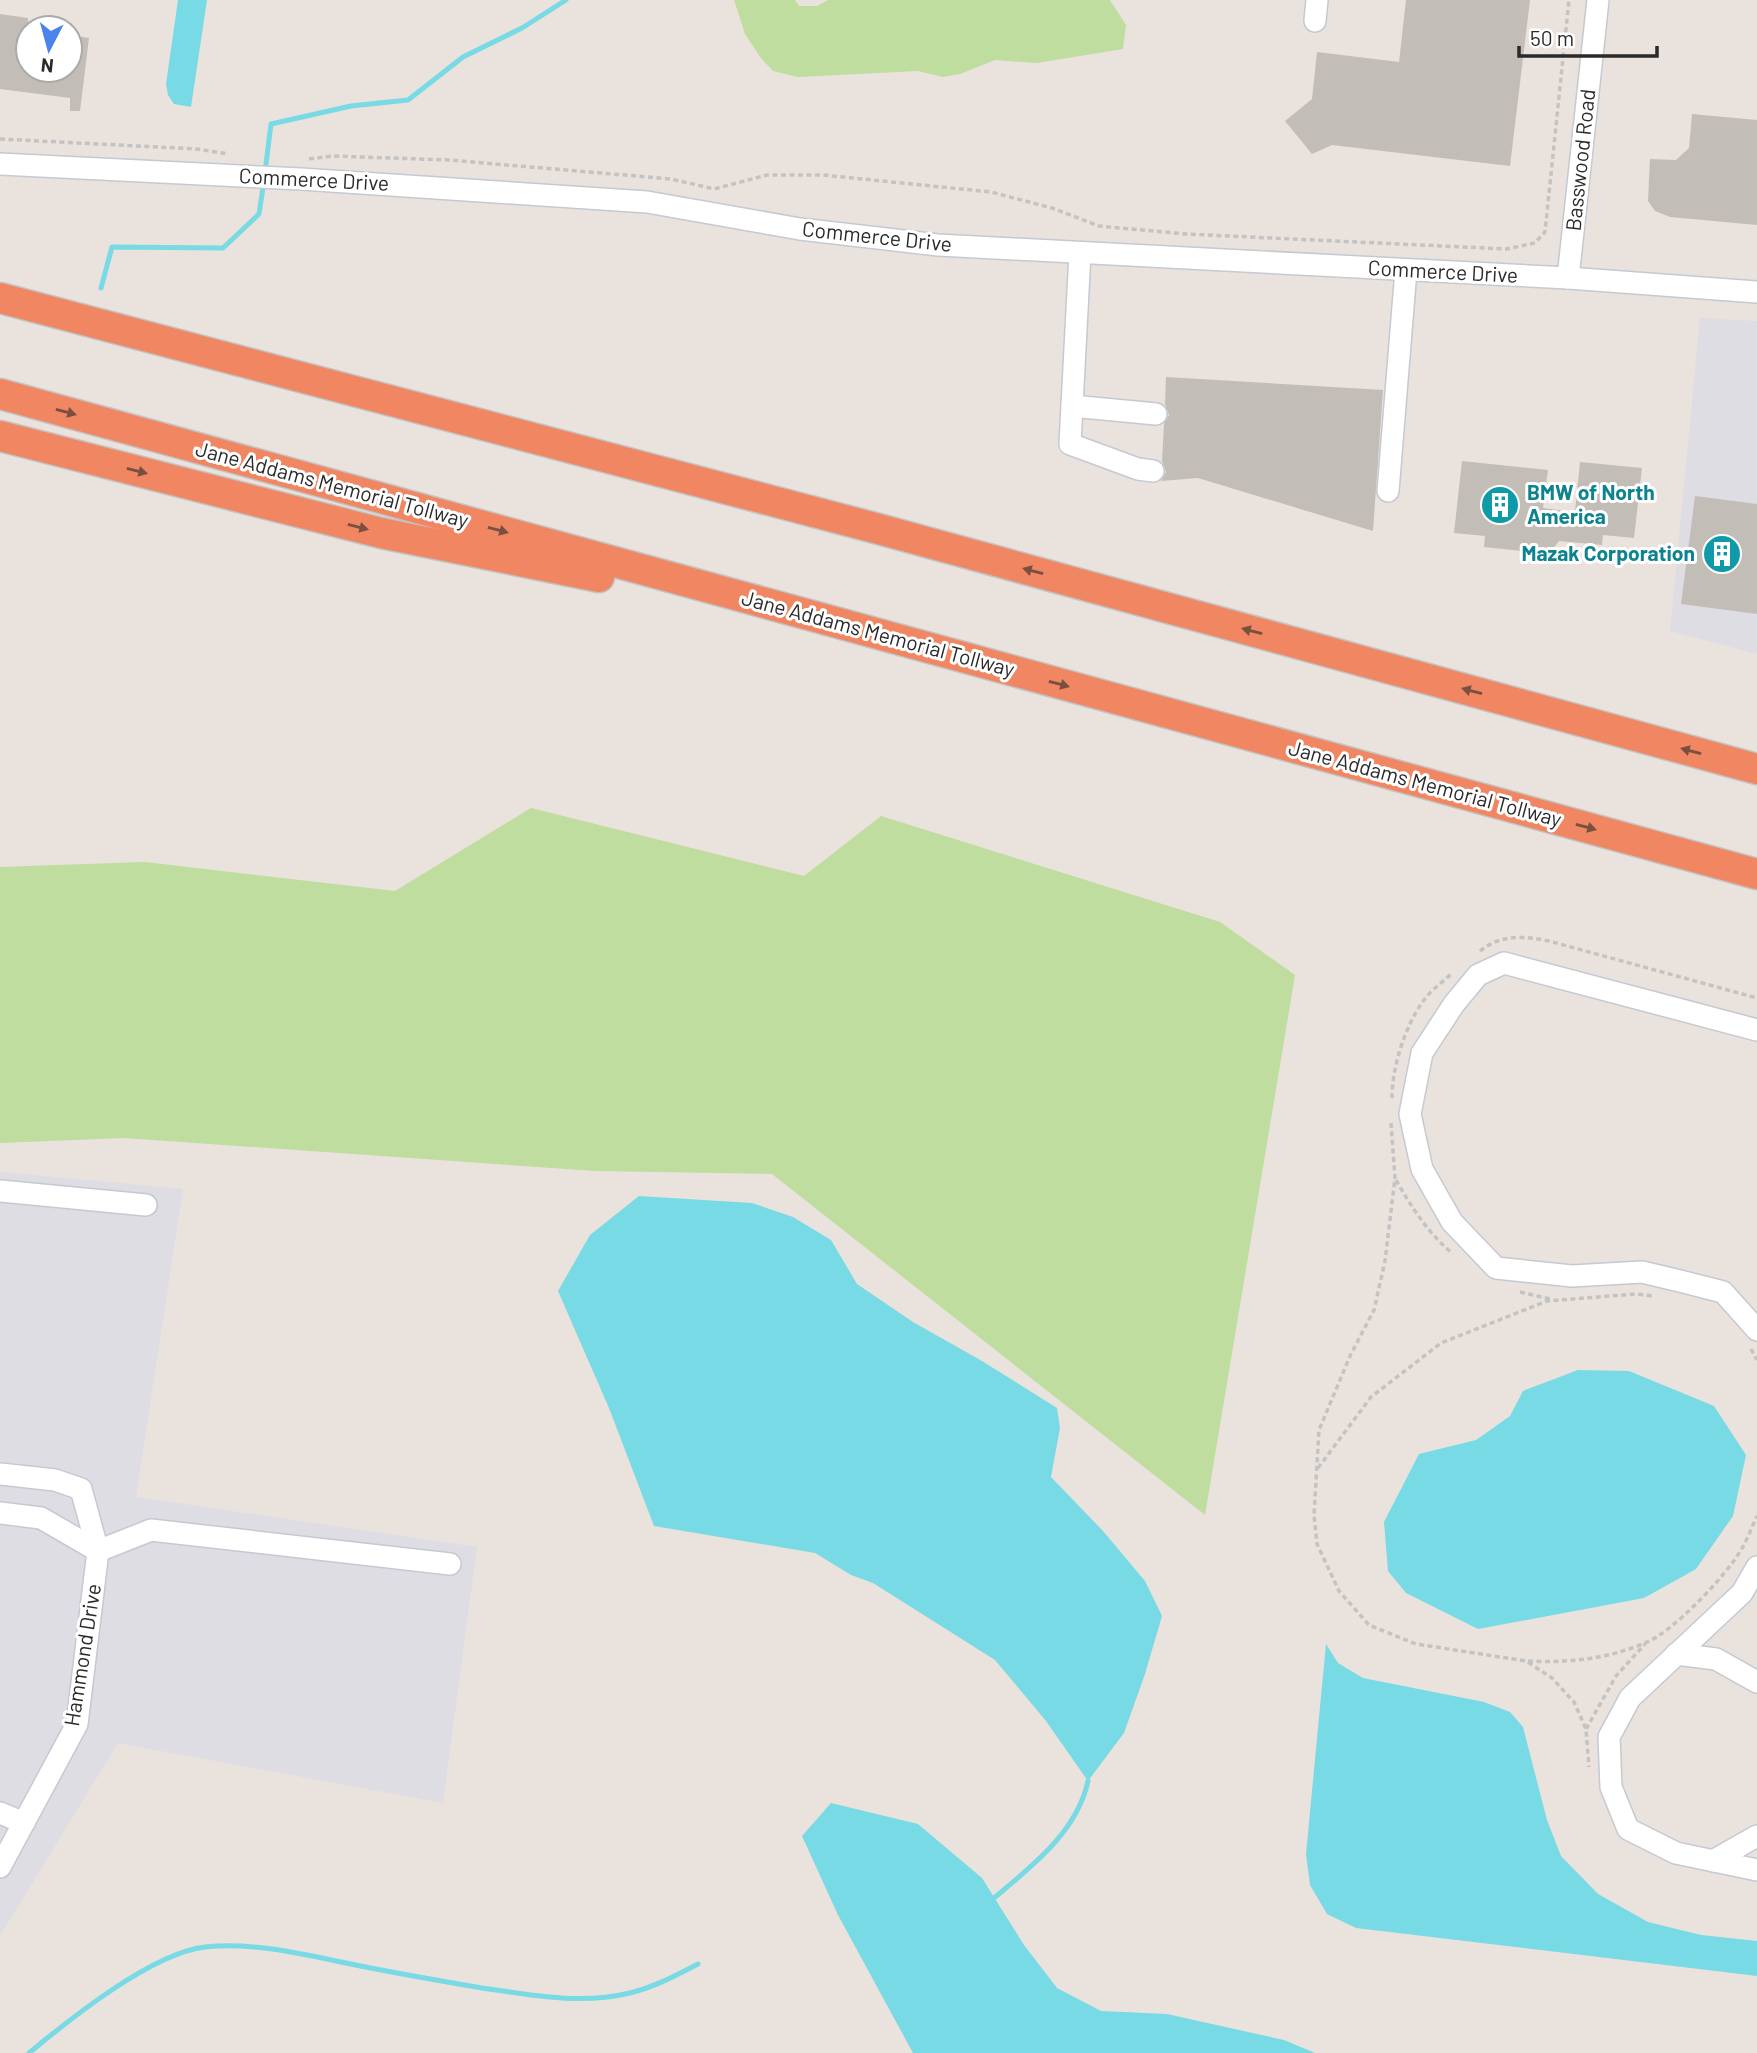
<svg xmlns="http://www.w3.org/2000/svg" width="1757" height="2053" font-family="Barlow,sans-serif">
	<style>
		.industrial { fill: #dddde3 }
		.green { fill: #bedd9e }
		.water { fill: #78dae4 }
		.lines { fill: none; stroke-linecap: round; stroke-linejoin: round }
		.stream { stroke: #78dae4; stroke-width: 5 }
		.building { fill: #c3bdb8 }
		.minor-casing { stroke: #c5c9d2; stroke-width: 24 }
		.highway-casing { stroke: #c3c3c3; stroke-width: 33 }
		.path { stroke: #c3c3c3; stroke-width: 3.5; stroke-dasharray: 5 3.5; stroke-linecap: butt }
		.minor { stroke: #fff; stroke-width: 21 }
		.highway { stroke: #f08762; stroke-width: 30 }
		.oneway { fill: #794f40 }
		.labels { text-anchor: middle; stroke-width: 6; stroke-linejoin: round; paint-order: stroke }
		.street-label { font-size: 21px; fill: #2a2a2a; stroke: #fff }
		.culture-label { font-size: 21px; font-weight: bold; fill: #0d838f; stroke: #fff; text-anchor: start }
	</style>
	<rect width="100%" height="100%" fill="#eae2dd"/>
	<g class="industrial">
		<polygon points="1700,318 1757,321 1757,654 1670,631"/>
		<polygon points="0,1172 183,1189 136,1497 477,1547 443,1803 118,1743 0,1936"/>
	</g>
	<g class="green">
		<polygon points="734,0 795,0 799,6 817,6 828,0 1110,0 1126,25 1123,49 1037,63 995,60 960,74 943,77 918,71 798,77 773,71 761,58 745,34"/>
		<polygon points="531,808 804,876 881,816 1220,922 1295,975 1205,1515 772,1174 595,1171 124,1138 0,1143 0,867 145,862 395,891"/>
	</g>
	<g class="water">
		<polygon points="178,0 207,0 191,107 174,104 168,95 166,84"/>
		<polygon points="639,1196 752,1203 793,1217 831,1240 857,1284 913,1322 982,1361 1057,1408 1060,1428 1051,1477 1103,1531 1145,1581 1162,1616 1145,1674 1124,1733 1088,1781 1046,1721 995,1660 873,1583 851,1575 815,1553 654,1526 609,1408 558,1291 590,1235"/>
		<polygon points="1578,1370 1629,1371 1714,1406 1746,1455 1733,1516 1696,1569 1644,1598 1478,1629 1406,1593 1388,1571 1384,1522 1419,1454 1476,1440 1510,1416 1523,1391"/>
		<polygon points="1326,1644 1338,1663 1363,1678 1484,1702 1510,1712 1523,1727 1547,1820 1561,1856 1598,1894 1648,1922 1701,1935 1757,1941 1757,1976 1356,1928 1327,1914 1310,1885 1306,1854"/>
		<polygon points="831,1803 918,1824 982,1878 1024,1945 1057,1988 1101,2011 1167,2014 1284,2040 1315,2053 913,2053 838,1915 802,1836"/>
	</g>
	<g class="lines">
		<g class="stream">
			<polyline points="265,172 271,124 351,106 408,100 463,57 522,28 566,0"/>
			<polyline points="101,288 112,247 223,248 259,214 264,181"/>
			<path d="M994,1898C1032,1866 1077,1832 1088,1781"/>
			<path d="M29,2053C70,2019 152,1953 205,1947C249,1942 298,1953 341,1962C388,1972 435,1980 482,1988C531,1995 580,2005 630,1993C654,1987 675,1976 698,1964"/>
		</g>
	</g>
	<g class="building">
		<polygon points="1406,0 1530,0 1510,166 1332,145 1312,154 1285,121 1312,99 1317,52 1399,62"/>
		<polygon points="0,14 28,18 28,70 70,70 70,35 89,38 80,111 70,111 70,98 0,89"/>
		<polygon points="1692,114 1757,120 1757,225 1670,217 1655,211 1648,201 1650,159 1676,160 1689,148"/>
		<polygon points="1166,377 1383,390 1373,531 1198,478 1161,481 1166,472 1162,461 1164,424 1169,415 1165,404"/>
		<polygon points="1462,461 1548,470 1543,508 1575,512 1580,462 1642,468 1634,538 1603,535 1602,545 1559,541 1549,554 1484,547 1485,536 1454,533"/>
		<polygon points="1695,496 1757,504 1757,614 1681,604"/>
	</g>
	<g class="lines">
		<defs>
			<g id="minor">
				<polyline points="1315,21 1317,0"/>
				<polyline points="0,164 301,179 647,202 800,229 938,245 1568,278 1757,292"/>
				<polyline points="1080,253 1070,444 1138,469 1153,471"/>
				<polyline points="1568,278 1598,0"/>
				<polyline points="1072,406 1156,414"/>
				<polyline points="1388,491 1406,270"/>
				<polyline points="1757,1030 1504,963 1478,975 1454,1004 1422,1053 1410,1114 1422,1169 1452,1222 1496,1268 1572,1276 1642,1272 1680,1281 1723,1292 1757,1330"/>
				<polyline points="0,1191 146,1205"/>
				<polyline points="0,1474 55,1480 81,1489 98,1551 77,1724 0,1867"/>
				<polyline points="0,1513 41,1518 98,1551"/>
				<polyline points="98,1551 151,1530 450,1564"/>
				<polyline points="1757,1567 1742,1593 1630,1698 1609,1737 1611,1787 1628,1829 1676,1853 1757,1870"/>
				<polyline points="1676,1654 1716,1659 1757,1682"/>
				<polyline points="0,1813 24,1823"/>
				<polyline points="1713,1861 1757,1836"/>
			</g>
			<g id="highway">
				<polyline points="0,298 875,528 1757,769"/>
				<polyline points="0,394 1757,874"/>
				<polyline points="0,436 381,533 599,577"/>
			</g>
		</defs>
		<use href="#minor" class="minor-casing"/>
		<use href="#highway" class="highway-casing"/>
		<g class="path">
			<polyline points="0,139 197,149 228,154"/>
			<polyline points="309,159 332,156 449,160 671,179 714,189 767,175 823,175 991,192 1052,208 1099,226 1186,234 1506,249 1535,243 1545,232 1569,0"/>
			<path d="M1480,951C1501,934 1524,936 1549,941L1757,998"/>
			<path d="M1392,1098C1392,1067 1405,1026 1424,1000C1431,990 1443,982 1452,973"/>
			<polyline points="1391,1123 1395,1178 1385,1261 1374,1310 1350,1356 1319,1430 1314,1515 1317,1544 1339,1591 1369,1625 1416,1644 1526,1661 1552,1678 1574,1702 1586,1729 1589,1767"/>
			<path d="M1396,1180C1412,1208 1428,1233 1453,1254"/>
			<polyline points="1520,1292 1550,1299"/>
			<polyline points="1751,1349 1757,1360"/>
			<polyline points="1318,1468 1371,1397 1441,1343 1547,1301 1636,1294 1653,1296"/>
			<path d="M1528,1661C1568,1663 1607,1659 1645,1643C1673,1632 1725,1577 1741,1550C1747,1540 1752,1527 1757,1516"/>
			<polyline points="1586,1729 1616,1676 1645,1644"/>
		</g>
		<use href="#minor" class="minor"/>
		<use href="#highway" class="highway"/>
	</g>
	<defs><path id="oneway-solid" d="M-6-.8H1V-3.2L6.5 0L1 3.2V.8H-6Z" transform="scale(1.75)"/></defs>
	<g class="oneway">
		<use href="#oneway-solid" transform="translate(66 412) rotate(15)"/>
		<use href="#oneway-solid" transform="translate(137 471) rotate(14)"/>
		<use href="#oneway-solid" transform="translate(358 527) rotate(14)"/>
		<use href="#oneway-solid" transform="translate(498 530) rotate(15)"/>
		<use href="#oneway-solid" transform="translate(1033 571) rotate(-165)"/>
		<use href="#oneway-solid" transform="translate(1252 631) rotate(-165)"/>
		<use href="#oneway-solid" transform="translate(1059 684) rotate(15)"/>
		<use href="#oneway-solid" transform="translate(1472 691) rotate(-165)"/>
		<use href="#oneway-solid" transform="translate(1691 751) rotate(-165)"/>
		<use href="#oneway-solid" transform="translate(1586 827) rotate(15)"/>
	</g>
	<defs>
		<symbol id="building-disc" viewBox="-11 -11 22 22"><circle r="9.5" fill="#0f9aa8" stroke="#fff"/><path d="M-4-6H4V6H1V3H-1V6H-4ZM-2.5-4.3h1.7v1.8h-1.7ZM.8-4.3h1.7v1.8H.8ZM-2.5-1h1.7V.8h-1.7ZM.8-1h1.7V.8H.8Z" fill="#fff"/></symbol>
	</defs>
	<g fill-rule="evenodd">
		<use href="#building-disc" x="1478" y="483" width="44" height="44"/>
		<use href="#building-disc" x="1700" y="532" width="44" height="44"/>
	</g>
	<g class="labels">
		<g class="street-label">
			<text transform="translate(1581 160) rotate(-84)" y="7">Basswood Road</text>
			<text transform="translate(314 180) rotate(3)" y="7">Commerce Drive</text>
			<text transform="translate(877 237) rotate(6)" y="7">Commerce Drive</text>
			<text transform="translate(1443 272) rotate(3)" y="7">Commerce Drive</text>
			<text transform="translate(332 485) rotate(15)" y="7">Jane Addams Memorial Tollway</text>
			<text transform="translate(878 634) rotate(15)" y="7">Jane Addams Memorial Tollway</text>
			<text transform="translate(1425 784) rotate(15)" y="7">Jane Addams Memorial Tollway</text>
			<text transform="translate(83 1655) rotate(-81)" y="7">Hammond Drive</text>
		</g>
		<g class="culture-label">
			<text x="1527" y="500">BMW of North<tspan x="1527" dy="24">America</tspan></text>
			<text x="1695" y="561" text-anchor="end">Mazak Corporation</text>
		</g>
	</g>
	<g transform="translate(49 49) rotate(186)"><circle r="33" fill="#ffffff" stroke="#aaaaaa" stroke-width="2"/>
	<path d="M0-5L12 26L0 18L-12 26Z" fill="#4a83ea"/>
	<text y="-10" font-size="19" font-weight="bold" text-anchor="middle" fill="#2a2a2a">N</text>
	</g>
	<path d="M1519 46v10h138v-10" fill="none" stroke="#2a2a2a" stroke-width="3.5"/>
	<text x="1530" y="46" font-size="21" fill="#2a2a2a" stroke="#ffffff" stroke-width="5" paint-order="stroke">50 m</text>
</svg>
